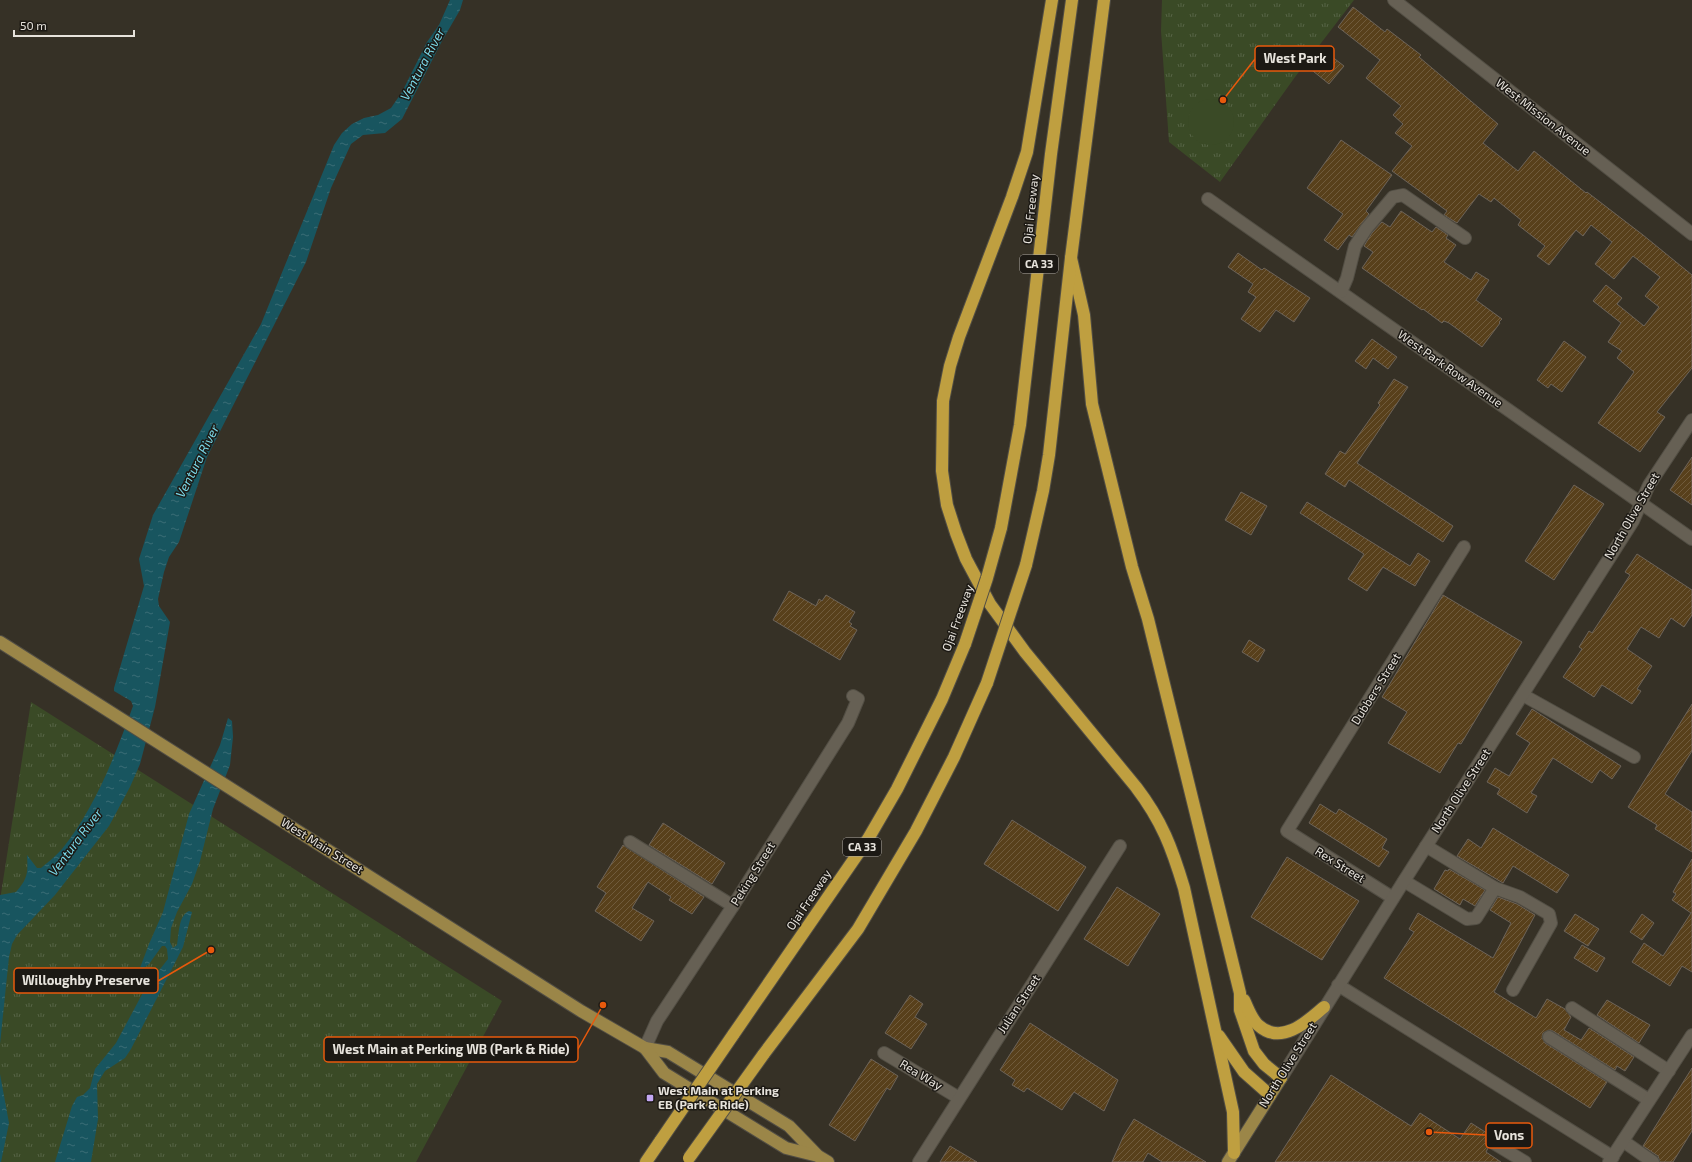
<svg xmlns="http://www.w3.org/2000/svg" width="1692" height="1162" font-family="'Exo 2',sans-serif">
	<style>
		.park { fill: url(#park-tufts) }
		.pitch { fill: #3a4a26 }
		.water { fill: url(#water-ripples) }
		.building { fill: url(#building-hatch); stroke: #6c6359 }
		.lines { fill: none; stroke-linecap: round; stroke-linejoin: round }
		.minor-casing { stroke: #524e44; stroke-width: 14 }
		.major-casing { stroke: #524e44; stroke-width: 14 }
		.highway-casing { stroke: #524e44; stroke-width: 14 }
		.minor { stroke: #666054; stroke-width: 12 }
		.major { stroke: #9b8648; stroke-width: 12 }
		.highway { stroke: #bf9f40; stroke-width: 12 }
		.highway-bridge-casing { stroke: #524e44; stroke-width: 14; stroke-linecap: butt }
		.highway-bridge { stroke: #bf9f40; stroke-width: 12 }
		.poi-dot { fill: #c3a7f2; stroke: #1c1914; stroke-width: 1.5 }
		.labels { text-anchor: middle; stroke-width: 3; stroke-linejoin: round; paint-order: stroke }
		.shield { fill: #1c1914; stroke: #aaa6a0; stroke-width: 1 }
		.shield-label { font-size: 11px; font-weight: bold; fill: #e7e3dc }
		.street-label { font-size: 12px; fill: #e7e3dc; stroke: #1c1914 }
		.poi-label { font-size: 12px; font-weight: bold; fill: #e7e3dc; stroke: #1c1914; text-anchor: start }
		.water-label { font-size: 13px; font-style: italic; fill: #7ad9e9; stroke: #1c1914 }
		.leader { fill: none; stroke: #e8590c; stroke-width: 1.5 }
		.callout-dot { fill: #e8590c; stroke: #1c1914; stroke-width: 1.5 }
		.callout { fill: #1c1914; stroke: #e8590c; stroke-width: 1.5 }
		.callout-label { font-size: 13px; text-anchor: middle; font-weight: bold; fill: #e7e3dc }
	</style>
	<defs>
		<pattern id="park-tufts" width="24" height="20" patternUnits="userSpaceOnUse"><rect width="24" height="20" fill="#3a4a26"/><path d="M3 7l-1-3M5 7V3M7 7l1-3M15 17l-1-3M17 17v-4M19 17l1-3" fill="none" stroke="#566445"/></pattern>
		<pattern id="water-ripples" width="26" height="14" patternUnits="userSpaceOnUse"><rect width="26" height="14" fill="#18555f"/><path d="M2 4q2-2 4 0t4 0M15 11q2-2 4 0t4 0" fill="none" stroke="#3a6d75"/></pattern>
		<pattern id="building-hatch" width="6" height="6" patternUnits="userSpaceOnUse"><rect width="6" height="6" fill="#58401b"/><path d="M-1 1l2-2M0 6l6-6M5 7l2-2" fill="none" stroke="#705b3c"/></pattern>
	</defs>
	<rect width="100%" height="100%" fill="#363126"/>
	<g class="park">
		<polygon points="1162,0 1354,0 1295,77 1220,182 1169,142 1161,31"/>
		<polygon points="31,702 502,1001 416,1162 0,1162 0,900"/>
	</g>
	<circle class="pitch" cx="1211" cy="122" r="23"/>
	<g class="water">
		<path d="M450,0H463L460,10L442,41L402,119L385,133L363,135L351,144L331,188L306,262L207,457L179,542L169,557L164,572L158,599L159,606L170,622L155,707L140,764L130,787L109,826L55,895L17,935L12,944L9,957L0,1044V895L16,892C28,878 28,873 27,855L37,868H41C48,862 56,856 62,849C95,808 115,756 133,706L131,701L114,691V688L144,586L139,559L153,515L261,324L334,145L342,133L352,124L364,118L378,115L391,108L402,92L427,42L439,25Z"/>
		<path d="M228,718L232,721L233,737L230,765L213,809L200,861L192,884L177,912L171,928L170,942L173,948L177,945C179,935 178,916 189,911L192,912L183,947L131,1049L125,1058L105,1071L97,1084L98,1119L91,1162H55L72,1106L77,1097L83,1095L90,1088L95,1069L116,1043L146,987L168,959L167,949L165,946H162L149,964L142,969L140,968L149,944L163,912L189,814L220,745Z"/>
		<polygon points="0,1074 9,1123 1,1162 0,1162"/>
	</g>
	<g class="building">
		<polygon points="1353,7 1385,32 1387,29 1421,55 1419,57 1498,124 1483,143 1518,171 1534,151 1586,193 1587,192 1643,235 1692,275 1692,368 1657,412 1665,417 1640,452 1598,423 1634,372 1617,358 1622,351 1608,342 1621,323 1593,301 1606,285 1622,298 1617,304 1644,326 1659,307 1645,296 1660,277 1633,256 1614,279 1595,264 1612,242 1591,225 1583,236 1576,230 1549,265 1537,256 1545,246 1518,225 1521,220 1494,198 1491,202 1479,194 1457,223 1444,215 1447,211 1392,171 1412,146 1395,133 1403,124 1393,115 1401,106 1366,78 1380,60 1338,27"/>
		<polygon points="1322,49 1344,66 1329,84 1308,67"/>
		<polygon points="1341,140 1392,175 1366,211 1369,214 1352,237 1349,235 1338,250 1324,240 1343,214 1307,188"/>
		<polygon points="1401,211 1432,232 1436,227 1448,235 1446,238 1456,245 1444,262 1471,280 1476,272 1489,280 1476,300 1502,319 1499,322 1500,323 1482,347 1449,323 1444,321 1442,323 1423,309 1422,310 1362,268 1373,252 1364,246 1372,233 1382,222 1390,227"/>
		<polygon points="1238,253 1262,270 1264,268 1310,298 1294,322 1276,310 1260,332 1241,319 1256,297 1248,292 1253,284 1228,267"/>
		<polygon points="1372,339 1397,357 1388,369 1373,358 1366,369 1355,361"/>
		<polygon points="1564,341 1586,357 1562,392 1551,384 1548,388 1537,380"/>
		<polygon points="1394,379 1408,387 1357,463 1453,526 1443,542 1349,480 1345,487 1325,474 1340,451 1345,454 1380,405 1378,403"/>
		<polygon points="1692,457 1692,505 1670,490"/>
		<polygon points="1574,485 1604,504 1554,580 1525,561"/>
		<polygon points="1241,492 1267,506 1251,535 1225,520"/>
		<polygon points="1307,502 1410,566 1418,553 1430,561 1415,586 1383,567 1367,591 1348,579 1364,554 1300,513"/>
		<polygon points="1637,554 1692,590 1692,615 1684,627 1671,618 1659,638 1641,627 1627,649 1652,666 1637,689 1641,691 1632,704 1602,685 1594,697 1563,677 1582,649 1579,647 1589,631 1592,633 1630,575 1625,572"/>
		<polygon points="789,591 816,606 819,599 822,601 826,595 855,612 849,622 852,624 850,626 857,630 840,660 773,620"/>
		<polygon points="1443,595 1522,642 1461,744 1458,743 1440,773 1388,743 1407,712 1382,697"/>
		<polygon points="1249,640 1265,650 1258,662 1242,652"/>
		<polygon points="1692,704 1692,751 1665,794 1692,812 1692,852 1655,829 1657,825 1628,807"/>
		<polygon points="1532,709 1621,766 1612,779 1600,770 1592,783 1553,758 1531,793 1537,796 1527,813 1497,794 1500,789 1487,782 1495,768 1509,776 1530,743 1516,734"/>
		<polygon points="1320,804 1336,814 1339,809 1387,839 1382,848 1389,852 1379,867 1309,823"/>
		<polygon points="1012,820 1086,867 1058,911 984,864"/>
		<polygon points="663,823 725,863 712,884 649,845"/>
		<polygon points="1493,828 1569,875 1557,893 1513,866 1503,883 1457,856 1468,839 1481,848"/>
		<polygon points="623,845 704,897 692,914 669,900 671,897 648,882 632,908 654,921 641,941 595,911 606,893 597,887"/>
		<polygon points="1287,857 1359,901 1322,960 1251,917"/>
		<polygon points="1692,859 1692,972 1682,966 1670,986 1632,962 1644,943 1663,956 1691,913 1672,900 1676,894 1673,892"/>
		<polygon points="1449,869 1485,890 1475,906 1463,899 1460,905 1434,889 1445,870 1448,871"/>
		<polygon points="1117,887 1160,914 1128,966 1084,939"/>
		<polygon points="1498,897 1517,904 1535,915 1494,992 1536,1018 1547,999 1565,1009 1571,1017 1564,1030 1581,1040 1589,1028 1634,1057 1625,1071 1617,1066 1615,1070 1553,1031 1549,1030 1543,1033 1542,1037 1545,1043 1607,1082 1590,1108 1384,978 1414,932 1409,929 1418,913 1493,958 1511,923 1490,910"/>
		<polygon points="1575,914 1599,929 1588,946 1564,931"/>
		<polygon points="1642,914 1654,923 1642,940 1630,932"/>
		<polygon points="1582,945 1605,958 1597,972 1574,958"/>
		<polygon points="910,995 923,1004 915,1017 927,1024 911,1049 885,1033"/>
		<polygon points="1607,1000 1650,1025 1639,1043 1597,1015"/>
		<polygon points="1030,1023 1118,1080 1104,1111 1074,1092 1062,1110 1027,1088 1024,1092 1012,1085 1015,1080 1000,1070"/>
		<polygon points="871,1059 898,1076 890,1090 887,1088 855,1141 829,1125"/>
		<polygon points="1692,1068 1692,1131 1673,1162 1660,1162 1658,1156 1643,1146"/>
		<polygon points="1331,1075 1411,1126 1420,1113 1460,1139 1471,1123 1490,1135 1486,1138 1485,1141 1488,1148 1486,1152 1501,1162 1275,1162"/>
		<polygon points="1134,1119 1206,1162 1162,1162 1148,1153 1143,1162 1112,1162 1123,1137"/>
		<polygon points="950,1146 977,1162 940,1162"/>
	</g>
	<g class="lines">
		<defs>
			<g id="minor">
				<polyline points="1394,0 1692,234"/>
				<polyline points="1208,199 1692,539"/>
				<polyline points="1341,292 1347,278 1355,246 1366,229 1393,197 1403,195 1465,238"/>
				<polyline points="1523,695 1634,757"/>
				<polyline points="630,842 733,906"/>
				<polyline points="1426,846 1495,888 1520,897 1549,914 1551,923 1513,990"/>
				<polyline points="1404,881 1467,919 1476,918 1495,888"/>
				<polyline points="1393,898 1287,831 1464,547"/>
				<polyline points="1338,985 1613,1157"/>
				<polyline points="1572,1008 1669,1071"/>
				<polyline points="1549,1037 1649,1100"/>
				<polyline points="645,1048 657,1021 733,906 848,723 858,699 853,696"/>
				<polyline points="884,1053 959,1098"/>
				<polyline points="1281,1078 1402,884 1633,521 1649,485 1692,420"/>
				<polyline points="1623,1141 1653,1162"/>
				<polyline points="1492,1142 1525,1162"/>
				<polyline points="919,1162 1120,846"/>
				<polyline points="1609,1162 1692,1035"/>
			</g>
			<g id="major">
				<polyline points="0,642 581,1011 645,1048 668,1052 789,1126 818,1156 828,1162"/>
				<polyline points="645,1048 664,1073 786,1148 818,1156"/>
				<polyline points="1228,1162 1281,1078"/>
			</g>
			<g id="highway">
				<path d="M1052,0L1027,152L1012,197L959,337L950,366L943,401L942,471L947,505L956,533L966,559L990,604L1025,652L1136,787C1162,821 1172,848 1184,888L1233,1112L1234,1153"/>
				<polyline points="1071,258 1084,315 1092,404 1132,567 1148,619 1240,993 1240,1010 1254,1051 1264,1064 1281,1078"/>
				<polyline points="1001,528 1020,425 1051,154 1072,0"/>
				<polyline points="1026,565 1043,491 1049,455 1071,258 1104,0"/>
				<path d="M1244,1000C1248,1008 1251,1018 1258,1025C1281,1046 1307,1022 1324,1007"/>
				<polyline points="733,1035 868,839 897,789 942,699 965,644"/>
				<polyline points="1219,1036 1244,1072 1270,1095"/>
				<polyline points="763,1055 858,929 916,831 954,757 987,683"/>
				<polyline points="646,1162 661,1140"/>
			</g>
		</defs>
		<use href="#minor" class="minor-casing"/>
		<use href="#major" class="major-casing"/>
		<use href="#highway" class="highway-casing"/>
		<use href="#minor" class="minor"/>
		<use href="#major" class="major"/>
		<use href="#highway" class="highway"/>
		<defs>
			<g id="highway-bridge">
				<polyline points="965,644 987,578 1001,528"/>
				<polyline points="987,683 1026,565"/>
				<polyline points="661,1140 733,1035"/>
				<polyline points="689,1158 763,1055"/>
			</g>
		</defs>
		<use href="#highway-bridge" class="highway-bridge-casing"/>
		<use href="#highway-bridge" class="highway-bridge"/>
	</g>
	<rect class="poi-dot" x="646" y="1094" width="8" height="8" rx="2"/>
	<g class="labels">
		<g class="shield">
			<rect x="1020" y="255" width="38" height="18" rx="3"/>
			<rect x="843" y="838" width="38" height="18" rx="3"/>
		</g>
		<g class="shield-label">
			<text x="1039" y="268">CA 33</text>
			<text x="862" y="851">CA 33</text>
		</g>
		<g class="street-label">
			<text transform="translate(1543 117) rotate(38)" y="4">West Mission Avenue</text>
			<text transform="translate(1031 209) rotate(-84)" y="4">Ojai Freeway</text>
			<text transform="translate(1450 369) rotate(35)" y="4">West Park Row Avenue</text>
			<text transform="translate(1632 516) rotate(-60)" y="4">North Olive Street</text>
			<text transform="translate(958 618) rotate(-70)" y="4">Ojai Freeway</text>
			<text transform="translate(1376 689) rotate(-58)" y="4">Dubbers Street</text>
			<text transform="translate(1461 791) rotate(-57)" y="4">North Olive Street</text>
			<text transform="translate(322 846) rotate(32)" y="4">West Main Street</text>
			<text transform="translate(1340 865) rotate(32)" y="4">Rex Street</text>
			<text transform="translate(753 874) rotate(-58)" y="4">Peking Street</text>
			<text transform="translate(809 900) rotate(-56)" y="4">Ojai Freeway</text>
			<text transform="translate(1019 1004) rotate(-57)" y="4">Julian Street</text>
			<text transform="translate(1288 1065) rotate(-58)" y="4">North Olive Street</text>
			<text transform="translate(921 1075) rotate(31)" y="4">Rea Way</text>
		</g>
		<g class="poi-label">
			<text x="658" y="1095">West Main at Perking<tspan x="658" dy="14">EB (Park &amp; Ride)</tspan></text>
		</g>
		<g class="water-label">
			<text transform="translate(422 64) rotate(-62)" y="5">Ventura River</text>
			<text transform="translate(197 461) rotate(-63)" y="5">Ventura River</text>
			<text transform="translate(75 842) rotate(-53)" y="5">Ventura River</text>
		</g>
	</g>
	<path class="leader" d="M1223 100L1255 59M211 950L158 981M603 1005L578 1049M1429 1132L1486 1135"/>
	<g class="callout-dot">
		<circle cx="1223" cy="100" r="4"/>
		<circle cx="211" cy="950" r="4"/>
		<circle cx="603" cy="1005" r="4"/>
		<circle cx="1429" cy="1132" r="4"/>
	</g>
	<g class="callout">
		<rect x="1255" y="46" width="79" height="25" rx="4"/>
		<rect x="14" y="968" width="144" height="25" rx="4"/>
		<rect x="324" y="1037" width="254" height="25" rx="4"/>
		<rect x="1486" y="1123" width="46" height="25" rx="4"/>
	</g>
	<g class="callout-label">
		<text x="1295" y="63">West Park</text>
		<text x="86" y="985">Willoughby Preserve</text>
		<text x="451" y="1054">West Main at Perking WB (Park &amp; Ride)</text>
		<text x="1509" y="1140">Vons</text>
	</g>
	<path d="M14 30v6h120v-6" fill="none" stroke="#e7e3dc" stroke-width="2"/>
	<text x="20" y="30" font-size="12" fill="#e7e3dc" stroke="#1c1914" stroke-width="3" paint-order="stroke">50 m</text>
</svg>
